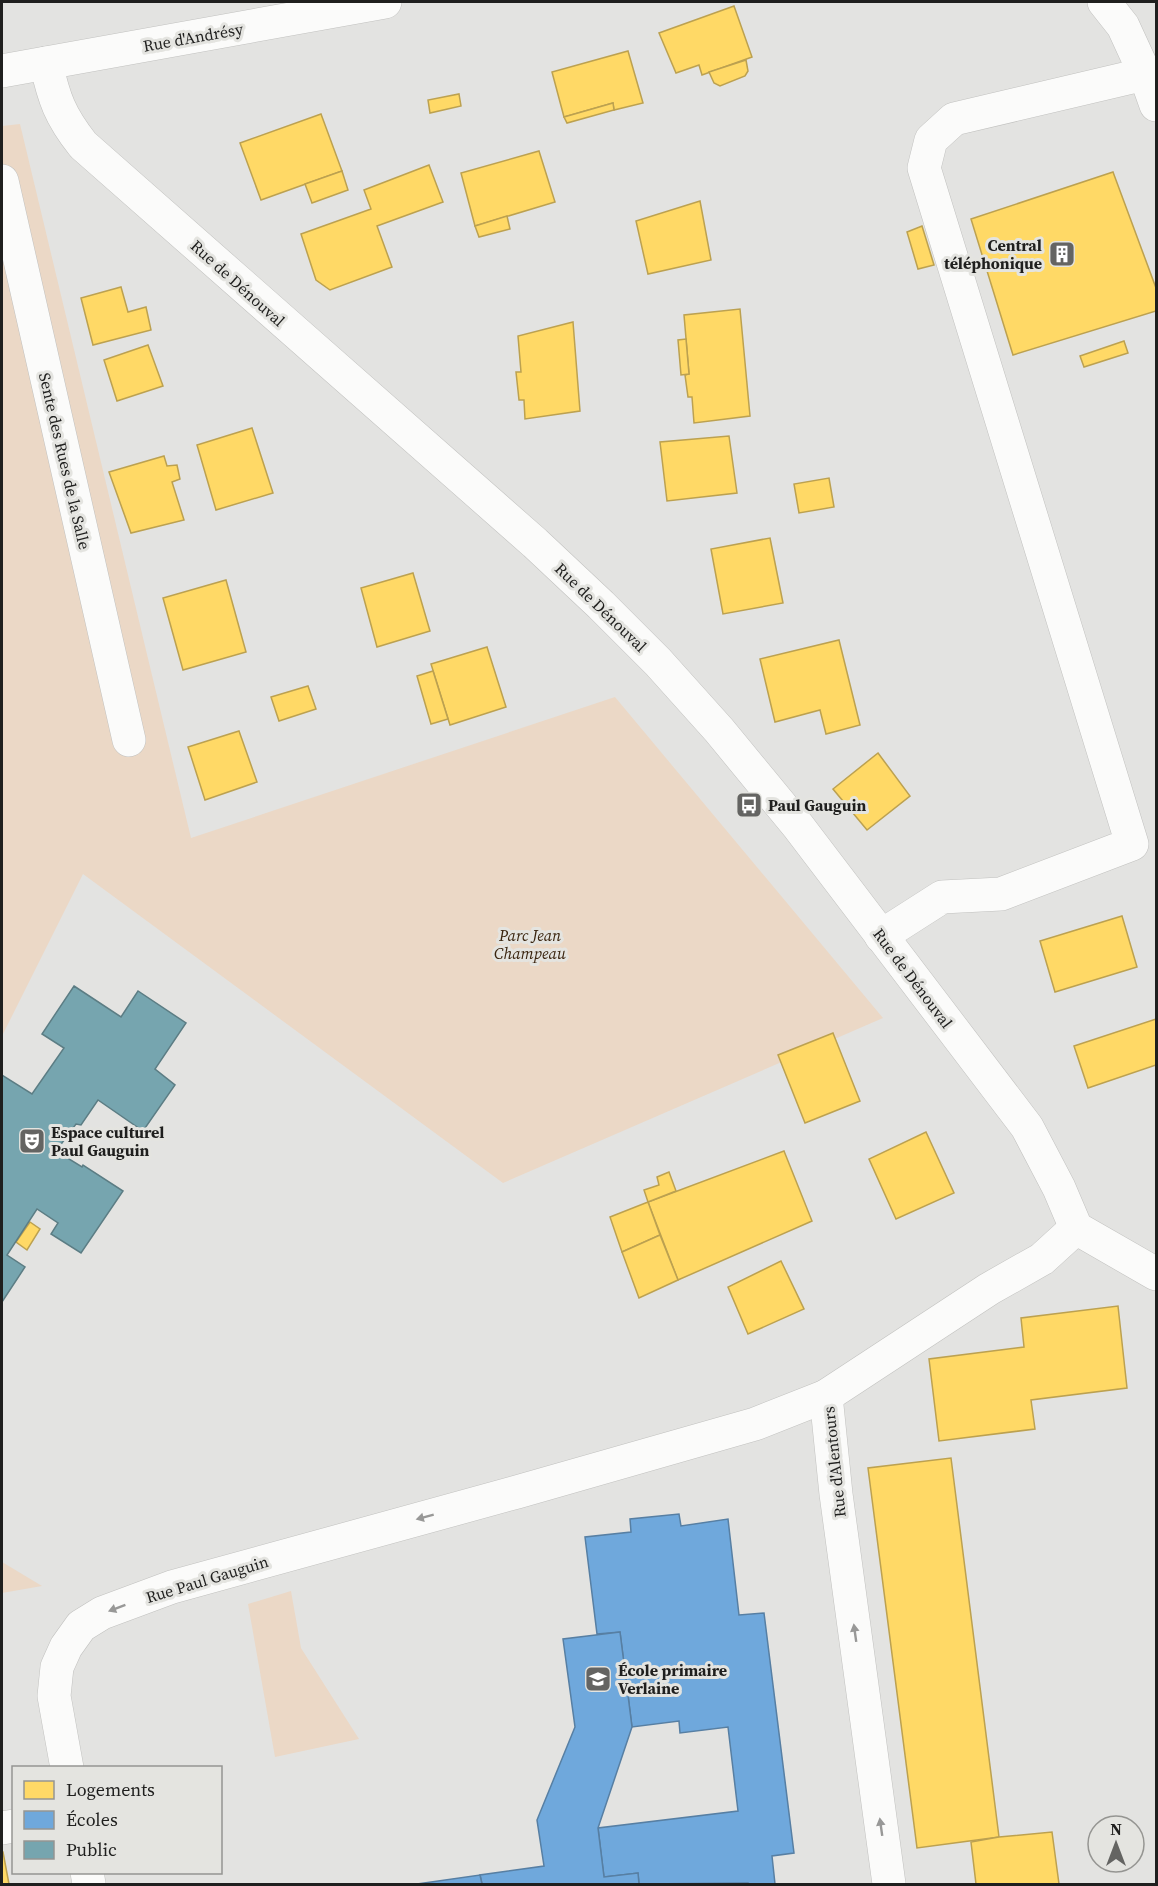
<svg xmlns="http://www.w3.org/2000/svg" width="1158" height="1886" font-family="'Source Serif 4',serif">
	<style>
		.green { fill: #ebd8c6 }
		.homes { fill: #ffd966; stroke: #bca150; stroke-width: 1.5 }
		.schools { fill: #6fa8dc; stroke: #577fa3; stroke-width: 1.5 }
		.public { fill: #76a5af; stroke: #5c7d84; stroke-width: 1.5 }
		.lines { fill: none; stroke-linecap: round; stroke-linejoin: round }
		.minor-casing { stroke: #c1c1bf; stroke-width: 34 }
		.minor { stroke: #fbfbfa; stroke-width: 33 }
		.oneway { fill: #989897 }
		.labels { text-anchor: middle; stroke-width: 6; stroke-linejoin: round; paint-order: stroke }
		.street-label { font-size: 16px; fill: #1f1f1e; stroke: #e4e4e0 }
		.poi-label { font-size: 16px; font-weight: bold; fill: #1f1f1e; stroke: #e4e4e0; text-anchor: start }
		.park-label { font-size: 16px; font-style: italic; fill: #3a240e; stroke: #e4e4e0 }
	</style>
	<rect width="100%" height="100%" fill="#e3e3e1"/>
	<g class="green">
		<polygon points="20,124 191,838 615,697 883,1018 503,1183 83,874 2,1036 2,126"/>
		<polygon points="2,1562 42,1586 2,1593"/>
		<polygon points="291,1591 301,1648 359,1739 275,1757 248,1604"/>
	</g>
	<g class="homes">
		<polygon points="734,6 752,57 702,75 699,65 676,73 659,33"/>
		<polygon points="628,51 643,103 614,110 613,103 564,117 552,72"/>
		<polygon points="746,60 748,71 745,76 720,86 714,83 709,72"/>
		<polygon points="459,94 461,106 430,113 428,100"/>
		<polygon points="613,103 614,110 567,123 564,117"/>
		<polygon points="321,114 342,171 261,200 240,143"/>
		<polygon points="539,151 555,202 475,226 461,173"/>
		<polygon points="429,165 443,202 377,226 392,267 330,290 316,280 301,234 371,209 364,190"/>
		<polygon points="342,171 348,190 312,203 305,184"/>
		<polygon points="1113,172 1156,288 1156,311 1013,355 971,219"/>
		<polygon points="700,201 711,260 648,274 636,221"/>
		<polygon points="507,216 510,229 479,237 475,226"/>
		<polygon points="922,226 934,265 918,269 907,232"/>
		<polygon points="121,287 128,312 146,307 151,330 93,345 81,298"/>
		<polygon points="740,309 750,416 694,423 692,397 688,397 685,375 689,374 684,315"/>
		<polygon points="573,322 580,411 525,419 524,400 519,400 516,372 521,372 518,336"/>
		<polygon points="686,339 689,374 681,375 678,340"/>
		<polygon points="1124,341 1128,353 1084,367 1080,356"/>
		<polygon points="148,345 163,386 117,401 104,360"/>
		<polygon points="252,428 273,493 216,510 197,445"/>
		<polygon points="729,436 737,493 667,501 660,442"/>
		<polygon points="164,456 167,466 177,465 180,479 172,482 184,520 131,533 109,472"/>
		<polygon points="829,478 834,507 799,513 794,484"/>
		<polygon points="770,538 783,603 723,614 711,549"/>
		<polygon points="413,573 430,631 377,647 361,588"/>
		<polygon points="226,580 246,652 183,670 163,598"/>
		<polygon points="839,640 860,725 826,734 820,710 775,722 760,659"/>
		<polygon points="487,647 506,707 450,725 431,664"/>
		<polygon points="433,671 448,719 431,724 417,676"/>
		<polygon points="308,686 316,709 279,721 271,697"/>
		<polygon points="239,731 257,782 205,800 188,747"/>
		<polygon points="878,753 910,796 867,830 833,789"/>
		<polygon points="1122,916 1137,967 1055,992 1040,941"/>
		<polygon points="1156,1019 1156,1065 1088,1088 1074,1046"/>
		<polygon points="833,1033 860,1101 805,1123 778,1055"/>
		<polygon points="926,1132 954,1193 896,1219 869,1159"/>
		<polygon points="784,1151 812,1221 678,1280 648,1202"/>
		<polygon points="669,1172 676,1191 648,1202 644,1190 659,1185 657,1177"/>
		<polygon points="648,1202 660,1235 622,1252 610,1217"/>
		<polygon points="30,1222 40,1229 27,1250 16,1242"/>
		<polygon points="660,1235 678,1280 639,1298 622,1252"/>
		<polygon points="781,1261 804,1309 748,1334 728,1287"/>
		<polygon points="1118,1306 1127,1388 1031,1400 1035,1429 939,1441 929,1359 1024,1347 1021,1318"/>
		<polygon points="951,1458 999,1837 917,1848 868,1468"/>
		<polygon points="1052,1832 1059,1884 976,1884 971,1842 999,1837"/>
		<polygon points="2,1852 3,1852 9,1884 2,1884"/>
	</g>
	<g class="schools">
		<polygon points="679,1514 681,1526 728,1519 739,1615 764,1613 794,1853 772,1856 775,1884 748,1884 748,1883 639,1884 638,1873 604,1877 598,1828 738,1811 728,1727 680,1733 679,1721 632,1727 620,1632 597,1634 585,1537 631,1532 630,1519"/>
		<polygon points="620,1632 632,1727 598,1828 604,1877 638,1873 639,1884 482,1884 480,1875 544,1866 537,1820 575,1727 563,1639"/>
		<polygon points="480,1875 482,1884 417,1884"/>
	</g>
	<polygon class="public" points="74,986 121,1017 138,991 186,1023 155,1069 175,1085 143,1131 98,1100 81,1125 76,1124 56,1151 82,1167 83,1165 123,1191 81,1253 51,1234 58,1223 37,1209 7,1255 25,1267 2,1302 2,1075 32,1094 64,1048 42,1034"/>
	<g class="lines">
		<defs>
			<g id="minor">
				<path d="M46,63C54,99 60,116 83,145L535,543L601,605L658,662L719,730L798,826L1027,1127L1059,1188L1076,1228"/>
				<polyline points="2,71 385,2"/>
				<polyline points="1145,74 1156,105"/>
				<polyline points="2,181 129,740"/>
				<polyline points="881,936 942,897 1001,894 1132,844 924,168 931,140 954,119 1145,74 1123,26 1104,2"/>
				<polyline points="1076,1228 1156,1274"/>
				<polyline points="826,1396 836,1494 889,1884"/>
				<polyline points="67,1768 54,1696 57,1667 66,1647 81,1626 102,1613 172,1587 517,1492 755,1424 826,1396 989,1289 1042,1259 1076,1228"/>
				<polyline points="2,1828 14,1826"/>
				<polyline points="87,1872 89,1884"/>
			</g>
		</defs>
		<use href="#minor" class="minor-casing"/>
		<use href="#minor" class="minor"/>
	</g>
	<defs><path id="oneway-solid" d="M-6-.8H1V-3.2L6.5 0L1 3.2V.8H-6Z" transform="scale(1.5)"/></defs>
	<g class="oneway">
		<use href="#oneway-solid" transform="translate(425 1517) rotate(165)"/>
		<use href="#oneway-solid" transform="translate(117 1608) rotate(159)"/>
		<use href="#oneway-solid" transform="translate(855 1633) rotate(-98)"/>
		<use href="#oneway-solid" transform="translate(881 1827) rotate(-98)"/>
	</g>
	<defs>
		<symbol id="building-square" viewBox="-11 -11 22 22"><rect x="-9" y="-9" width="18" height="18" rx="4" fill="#646462" stroke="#e4e4e0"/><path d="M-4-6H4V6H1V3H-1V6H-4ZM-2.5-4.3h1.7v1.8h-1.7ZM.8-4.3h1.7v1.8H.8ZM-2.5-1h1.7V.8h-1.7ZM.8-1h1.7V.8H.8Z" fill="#fff"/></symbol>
		<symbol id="bus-square" viewBox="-11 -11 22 22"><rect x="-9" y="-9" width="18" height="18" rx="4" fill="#646462" stroke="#e4e4e0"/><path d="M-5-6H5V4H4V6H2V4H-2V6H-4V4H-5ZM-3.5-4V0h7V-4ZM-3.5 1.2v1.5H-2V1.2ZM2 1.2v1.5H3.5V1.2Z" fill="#fff"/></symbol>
		<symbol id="theatre-square" viewBox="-11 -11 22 22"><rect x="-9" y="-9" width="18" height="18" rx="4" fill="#646462" stroke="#e4e4e0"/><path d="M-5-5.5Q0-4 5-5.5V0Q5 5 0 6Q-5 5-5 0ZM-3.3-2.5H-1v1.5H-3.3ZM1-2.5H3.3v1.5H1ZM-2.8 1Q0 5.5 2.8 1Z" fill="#fff"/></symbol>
		<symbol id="school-square" viewBox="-11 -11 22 22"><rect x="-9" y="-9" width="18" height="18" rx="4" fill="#646462" stroke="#e4e4e0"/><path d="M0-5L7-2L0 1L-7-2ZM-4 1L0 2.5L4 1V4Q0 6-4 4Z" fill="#fff"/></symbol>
	</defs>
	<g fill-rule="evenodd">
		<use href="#building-square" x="1047" y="239" width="30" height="30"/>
		<use href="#bus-square" x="734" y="790" width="30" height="30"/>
		<use href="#theatre-square" x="17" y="1126" width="30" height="30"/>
		<use href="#school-square" x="583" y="1664" width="30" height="30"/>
	</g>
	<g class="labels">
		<g class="street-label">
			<text transform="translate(193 37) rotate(-10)" y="6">Rue d'Andrésy</text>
			<text transform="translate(238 283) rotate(42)" y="6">Rue de Dénouval</text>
			<text transform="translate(65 461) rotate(77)" y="6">Sente des Rues de la Salle</text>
			<text transform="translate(601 607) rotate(44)" y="6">Rue de Dénouval</text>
			<text transform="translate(913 978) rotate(53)" y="6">Rue de Dénouval</text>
			<text transform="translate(834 1462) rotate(-96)" y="6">Rue d'Alentours</text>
			<text transform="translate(207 1579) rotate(-17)" y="6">Rue Paul Gauguin</text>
		</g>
		<g class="poi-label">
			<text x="1042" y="251" text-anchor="end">Central<tspan x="1042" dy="18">téléphonique</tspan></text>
			<text x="768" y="811">Paul Gauguin</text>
			<text x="51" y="1138">Espace culturel<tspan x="51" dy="18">Paul Gauguin</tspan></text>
			<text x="618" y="1676">École primaire<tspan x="618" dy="18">Verlaine</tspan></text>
		</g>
		<g class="park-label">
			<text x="530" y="941">Parc Jean<tspan x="530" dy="18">Champeau</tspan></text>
		</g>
	</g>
	<rect width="1158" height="1886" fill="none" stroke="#1f1f1e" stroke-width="6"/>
	<rect x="12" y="1766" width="210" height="108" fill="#e4e4e0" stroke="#959592" stroke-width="1.5"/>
	<rect x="24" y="1781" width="30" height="18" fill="#ffd966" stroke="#959592" stroke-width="1.5"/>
	<text x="66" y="1796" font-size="18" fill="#1f1f1e">Logements</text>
	<rect x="24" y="1811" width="30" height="18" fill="#6fa8dc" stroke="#959592" stroke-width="1.5"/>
	<text x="66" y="1826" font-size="18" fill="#1f1f1e">Écoles</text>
	<rect x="24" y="1841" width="30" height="18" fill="#76a5af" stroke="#959592" stroke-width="1.5"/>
	<text x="66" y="1856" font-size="18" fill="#1f1f1e">Public</text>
	<g transform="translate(1116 1844)"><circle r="28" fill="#e4e4e0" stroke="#959592" stroke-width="1.5"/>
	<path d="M0-4.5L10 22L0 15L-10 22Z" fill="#646462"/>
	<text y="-9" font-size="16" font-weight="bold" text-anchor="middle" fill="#1f1f1e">N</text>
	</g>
</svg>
